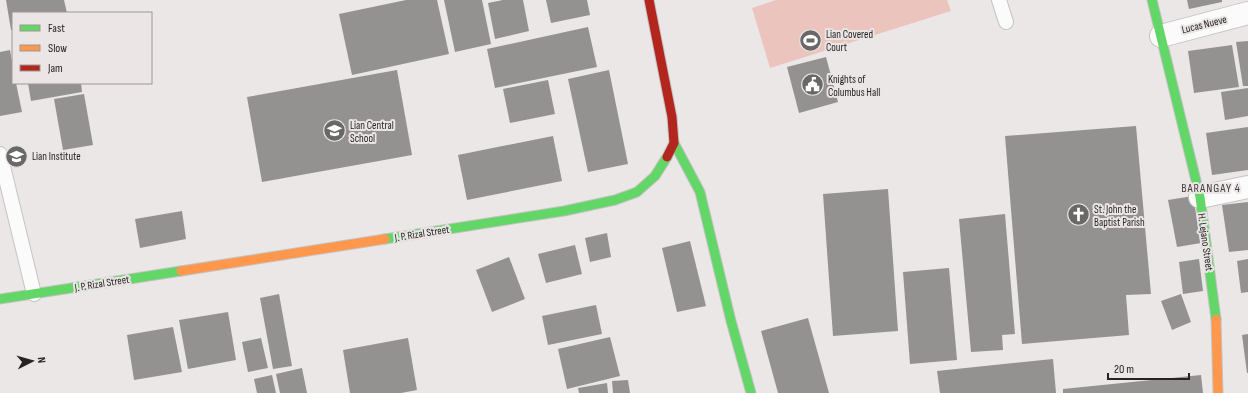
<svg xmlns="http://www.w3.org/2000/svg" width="1248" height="393" font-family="'Sofia Sans Condensed',sans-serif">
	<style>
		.green { fill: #ecc4be }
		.building { fill: #949291 }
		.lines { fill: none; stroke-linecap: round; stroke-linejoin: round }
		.lane-casing { stroke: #c5c3c3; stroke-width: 16 }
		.street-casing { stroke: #c5c3c3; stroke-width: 24 }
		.fast-casing { stroke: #c5c3c3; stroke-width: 11 }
		.slow-casing { stroke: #c5c3c3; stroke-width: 11 }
		.jam-casing { stroke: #c5c3c3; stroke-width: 11 }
		.lane { stroke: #fcfbfb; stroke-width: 14 }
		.street { stroke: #fcfbfb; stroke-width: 22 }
		.fast { stroke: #63d668; stroke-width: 9 }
		.slow { stroke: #ff974d; stroke-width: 9 }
		.jam { stroke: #b3261e; stroke-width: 9 }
		.labels { text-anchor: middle; stroke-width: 4; stroke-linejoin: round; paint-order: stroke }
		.street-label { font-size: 11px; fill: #252423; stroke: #ebe6e5 }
		.poi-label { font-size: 11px; fill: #252423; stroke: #ebe6e5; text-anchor: start }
		.neighbourhood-label { font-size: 12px; letter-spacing: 1px; fill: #44403f; stroke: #ebe6e5 }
	</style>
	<rect width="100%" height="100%" fill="#eae7e6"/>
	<polygon class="green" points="776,0 947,0 951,11 770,68 752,8"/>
	<g class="building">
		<polygon points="6,0 64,0 67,13 13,13 13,30 11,30"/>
		<polygon points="406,0 437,0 449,54 352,75 339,14"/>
		<polygon points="444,0 482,0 491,44 455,52"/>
		<polygon points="503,0 523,0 529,31 495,39 488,3"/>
		<polygon points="546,0 587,0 590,15 551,23"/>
		<polygon points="1187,0 1222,0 1222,2 1189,9"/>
		<polygon points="588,27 597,67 495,88 487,49"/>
		<polygon points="1248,41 1248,86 1243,86 1236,42"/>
		<polygon points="1232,45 1239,87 1194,93 1188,51"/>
		<polygon points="10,50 13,67 13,83 16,83 22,112 0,116 0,52"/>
		<polygon points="826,57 838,102 799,113 787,67"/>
		<polygon points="397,70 412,155 262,182 247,97"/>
		<polygon points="609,70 628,164 588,172 568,79"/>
		<polygon points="548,80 555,114 510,123 503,89"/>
		<polygon points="28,83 81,83 82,92 31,101"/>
		<polygon points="1248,88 1248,116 1225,120 1221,92"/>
		<polygon points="84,94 93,145 63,150 54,99"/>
		<polygon points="1136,126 1151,294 1126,295 1129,335 1022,344 1005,136"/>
		<polygon points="1248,127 1248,170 1212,175 1206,133"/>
		<polygon points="553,136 562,181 467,200 458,155"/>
		<polygon points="888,189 898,331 833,336 823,194"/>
		<polygon points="1193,196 1201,243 1177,247 1168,200"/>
		<polygon points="1248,202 1248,250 1229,252 1222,205"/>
		<polygon points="182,211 186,239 140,248 135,219"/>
		<polygon points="1005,214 1015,334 1002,335 1003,350 971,352 959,219"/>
		<polygon points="607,233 611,257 590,262 585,238"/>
		<polygon points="690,241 706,306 677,312 662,248"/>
		<polygon points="575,245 582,274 546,283 538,254"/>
		<polygon points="509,257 525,299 492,312 476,270"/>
		<polygon points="1199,259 1203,291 1183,294 1179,262"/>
		<polygon points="1248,259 1248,292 1241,293 1237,261"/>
		<polygon points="949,268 957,360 910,364 903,272"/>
		<polygon points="279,294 292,366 273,369 260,298"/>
		<polygon points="1181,294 1191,322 1172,330 1161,301"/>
		<polygon points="596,305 602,334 548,345 542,316"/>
		<polygon points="228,312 236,360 188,369 179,320"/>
		<polygon points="808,318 829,393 778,393 761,331"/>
		<polygon points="173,327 182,372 134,380 127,335"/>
		<polygon points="1248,334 1248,373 1247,373 1242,335"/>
		<polygon points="610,337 620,376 567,389 558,349"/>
		<polygon points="261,338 268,368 248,372 242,342"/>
		<polygon points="408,338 417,390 401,393 350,393 343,350"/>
		<polygon points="1053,359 1056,393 940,393 937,371"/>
		<polygon points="302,368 307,393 280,393 276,374"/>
		<polygon points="272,375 276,393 257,393 254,379"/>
		<polygon points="1201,375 1203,393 1063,393 1063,389"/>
		<polygon points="628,380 630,393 613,393 612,381"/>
		<polygon points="607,383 608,393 579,393 578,388"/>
	</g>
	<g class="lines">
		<defs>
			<g id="lane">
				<polyline points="999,0 1006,22"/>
				<polyline points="0,154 34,294"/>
			</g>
			<g id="street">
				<polyline points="1161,36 1248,13"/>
				<polyline points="1200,197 1248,187"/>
			</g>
			<g id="fast">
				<polyline points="1152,0 1200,197 1216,319"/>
				<polyline points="674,143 700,192 731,321 751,393"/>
				<polyline points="385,239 564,211 615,200 637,192 655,176 667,157"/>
				<polyline points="0,299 181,271"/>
			</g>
			<g id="slow">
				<polyline points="181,271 385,239"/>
				<polyline points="1216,319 1218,393"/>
			</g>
			<polyline id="jam" points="649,0 672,117 674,143 667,157"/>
		</defs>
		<use href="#lane" class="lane-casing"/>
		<use href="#street" class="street-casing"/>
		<use href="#fast" class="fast-casing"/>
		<use href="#slow" class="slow-casing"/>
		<use href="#jam" class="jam-casing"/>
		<use href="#lane" class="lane"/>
		<use href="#street" class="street"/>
		<use href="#fast" class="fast"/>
		<use href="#slow" class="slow"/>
		<use href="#jam" class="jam"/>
	</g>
	<defs>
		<symbol id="stadium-disc" viewBox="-11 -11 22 22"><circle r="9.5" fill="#6a6867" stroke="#ebe6e5"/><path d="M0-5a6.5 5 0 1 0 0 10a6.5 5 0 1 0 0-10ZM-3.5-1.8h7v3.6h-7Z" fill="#fff"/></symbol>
		<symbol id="civic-disc" viewBox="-11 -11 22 22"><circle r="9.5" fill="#6a6867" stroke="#ebe6e5"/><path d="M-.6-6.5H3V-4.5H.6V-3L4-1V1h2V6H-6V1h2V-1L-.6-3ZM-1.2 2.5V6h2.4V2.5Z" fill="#fff"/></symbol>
		<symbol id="school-disc" viewBox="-11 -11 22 22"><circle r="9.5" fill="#6a6867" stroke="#ebe6e5"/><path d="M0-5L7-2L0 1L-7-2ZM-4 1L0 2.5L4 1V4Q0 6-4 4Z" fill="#fff"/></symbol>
		<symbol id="church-disc" viewBox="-11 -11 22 22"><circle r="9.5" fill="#6a6867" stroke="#ebe6e5"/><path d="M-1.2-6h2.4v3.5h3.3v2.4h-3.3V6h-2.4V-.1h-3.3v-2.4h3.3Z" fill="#fff"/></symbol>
	</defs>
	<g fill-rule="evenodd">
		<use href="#stadium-disc" x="798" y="28" width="25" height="25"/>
		<use href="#civic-disc" x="800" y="72" width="25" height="25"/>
		<use href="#school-disc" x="322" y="118" width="25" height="25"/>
		<use href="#school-disc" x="4" y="144" width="25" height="25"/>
		<use href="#church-disc" x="1066" y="202" width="25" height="25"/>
	</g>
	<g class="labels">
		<g class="street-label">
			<text transform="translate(1204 24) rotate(-14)" y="4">Lucas Nueve</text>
			<text transform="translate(422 233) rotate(-9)" y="4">J. P. Rizal Street</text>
			<text transform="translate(1206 242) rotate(82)" y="4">H. Lejano Street</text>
			<text transform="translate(102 283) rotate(-9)" y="4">J. P. Rizal Street</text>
		</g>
		<g class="poi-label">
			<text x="826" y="38">Lian Covered<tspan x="826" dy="13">Court</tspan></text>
			<text x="828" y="83">Knights of<tspan x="828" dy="13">Columbus Hall</tspan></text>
			<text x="350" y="129">Lian Central<tspan x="350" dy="13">School</tspan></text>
			<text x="32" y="160">Lian Institute</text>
			<text x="1094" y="213">St. John the<tspan x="1094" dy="13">Baptist Parish</tspan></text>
		</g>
		<g class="neighbourhood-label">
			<text x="1211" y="192">BARANGAY 4</text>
		</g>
	</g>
	<rect x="12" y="12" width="140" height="72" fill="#ebe6e5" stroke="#9c9897"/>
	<rect x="20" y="25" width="20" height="6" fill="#63d668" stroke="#9c9897"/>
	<text x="48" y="32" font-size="12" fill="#252423">Fast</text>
	<rect x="20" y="45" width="20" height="6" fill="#ff974d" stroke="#9c9897"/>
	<text x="48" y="52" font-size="12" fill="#252423">Slow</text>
	<rect x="20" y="65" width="20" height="6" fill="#b3261e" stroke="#9c9897"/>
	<text x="48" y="72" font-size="12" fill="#252423">Jam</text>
	<g transform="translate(32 361) rotate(84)" stroke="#ebe6e5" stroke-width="3" paint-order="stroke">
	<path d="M0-3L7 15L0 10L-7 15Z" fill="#252423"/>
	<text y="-6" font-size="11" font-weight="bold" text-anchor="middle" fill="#252423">N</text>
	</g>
	<path d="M1108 373v6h81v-6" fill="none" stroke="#252423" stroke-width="2"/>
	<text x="1114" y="373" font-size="12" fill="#252423" stroke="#ebe6e5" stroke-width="3" paint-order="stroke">20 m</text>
</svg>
